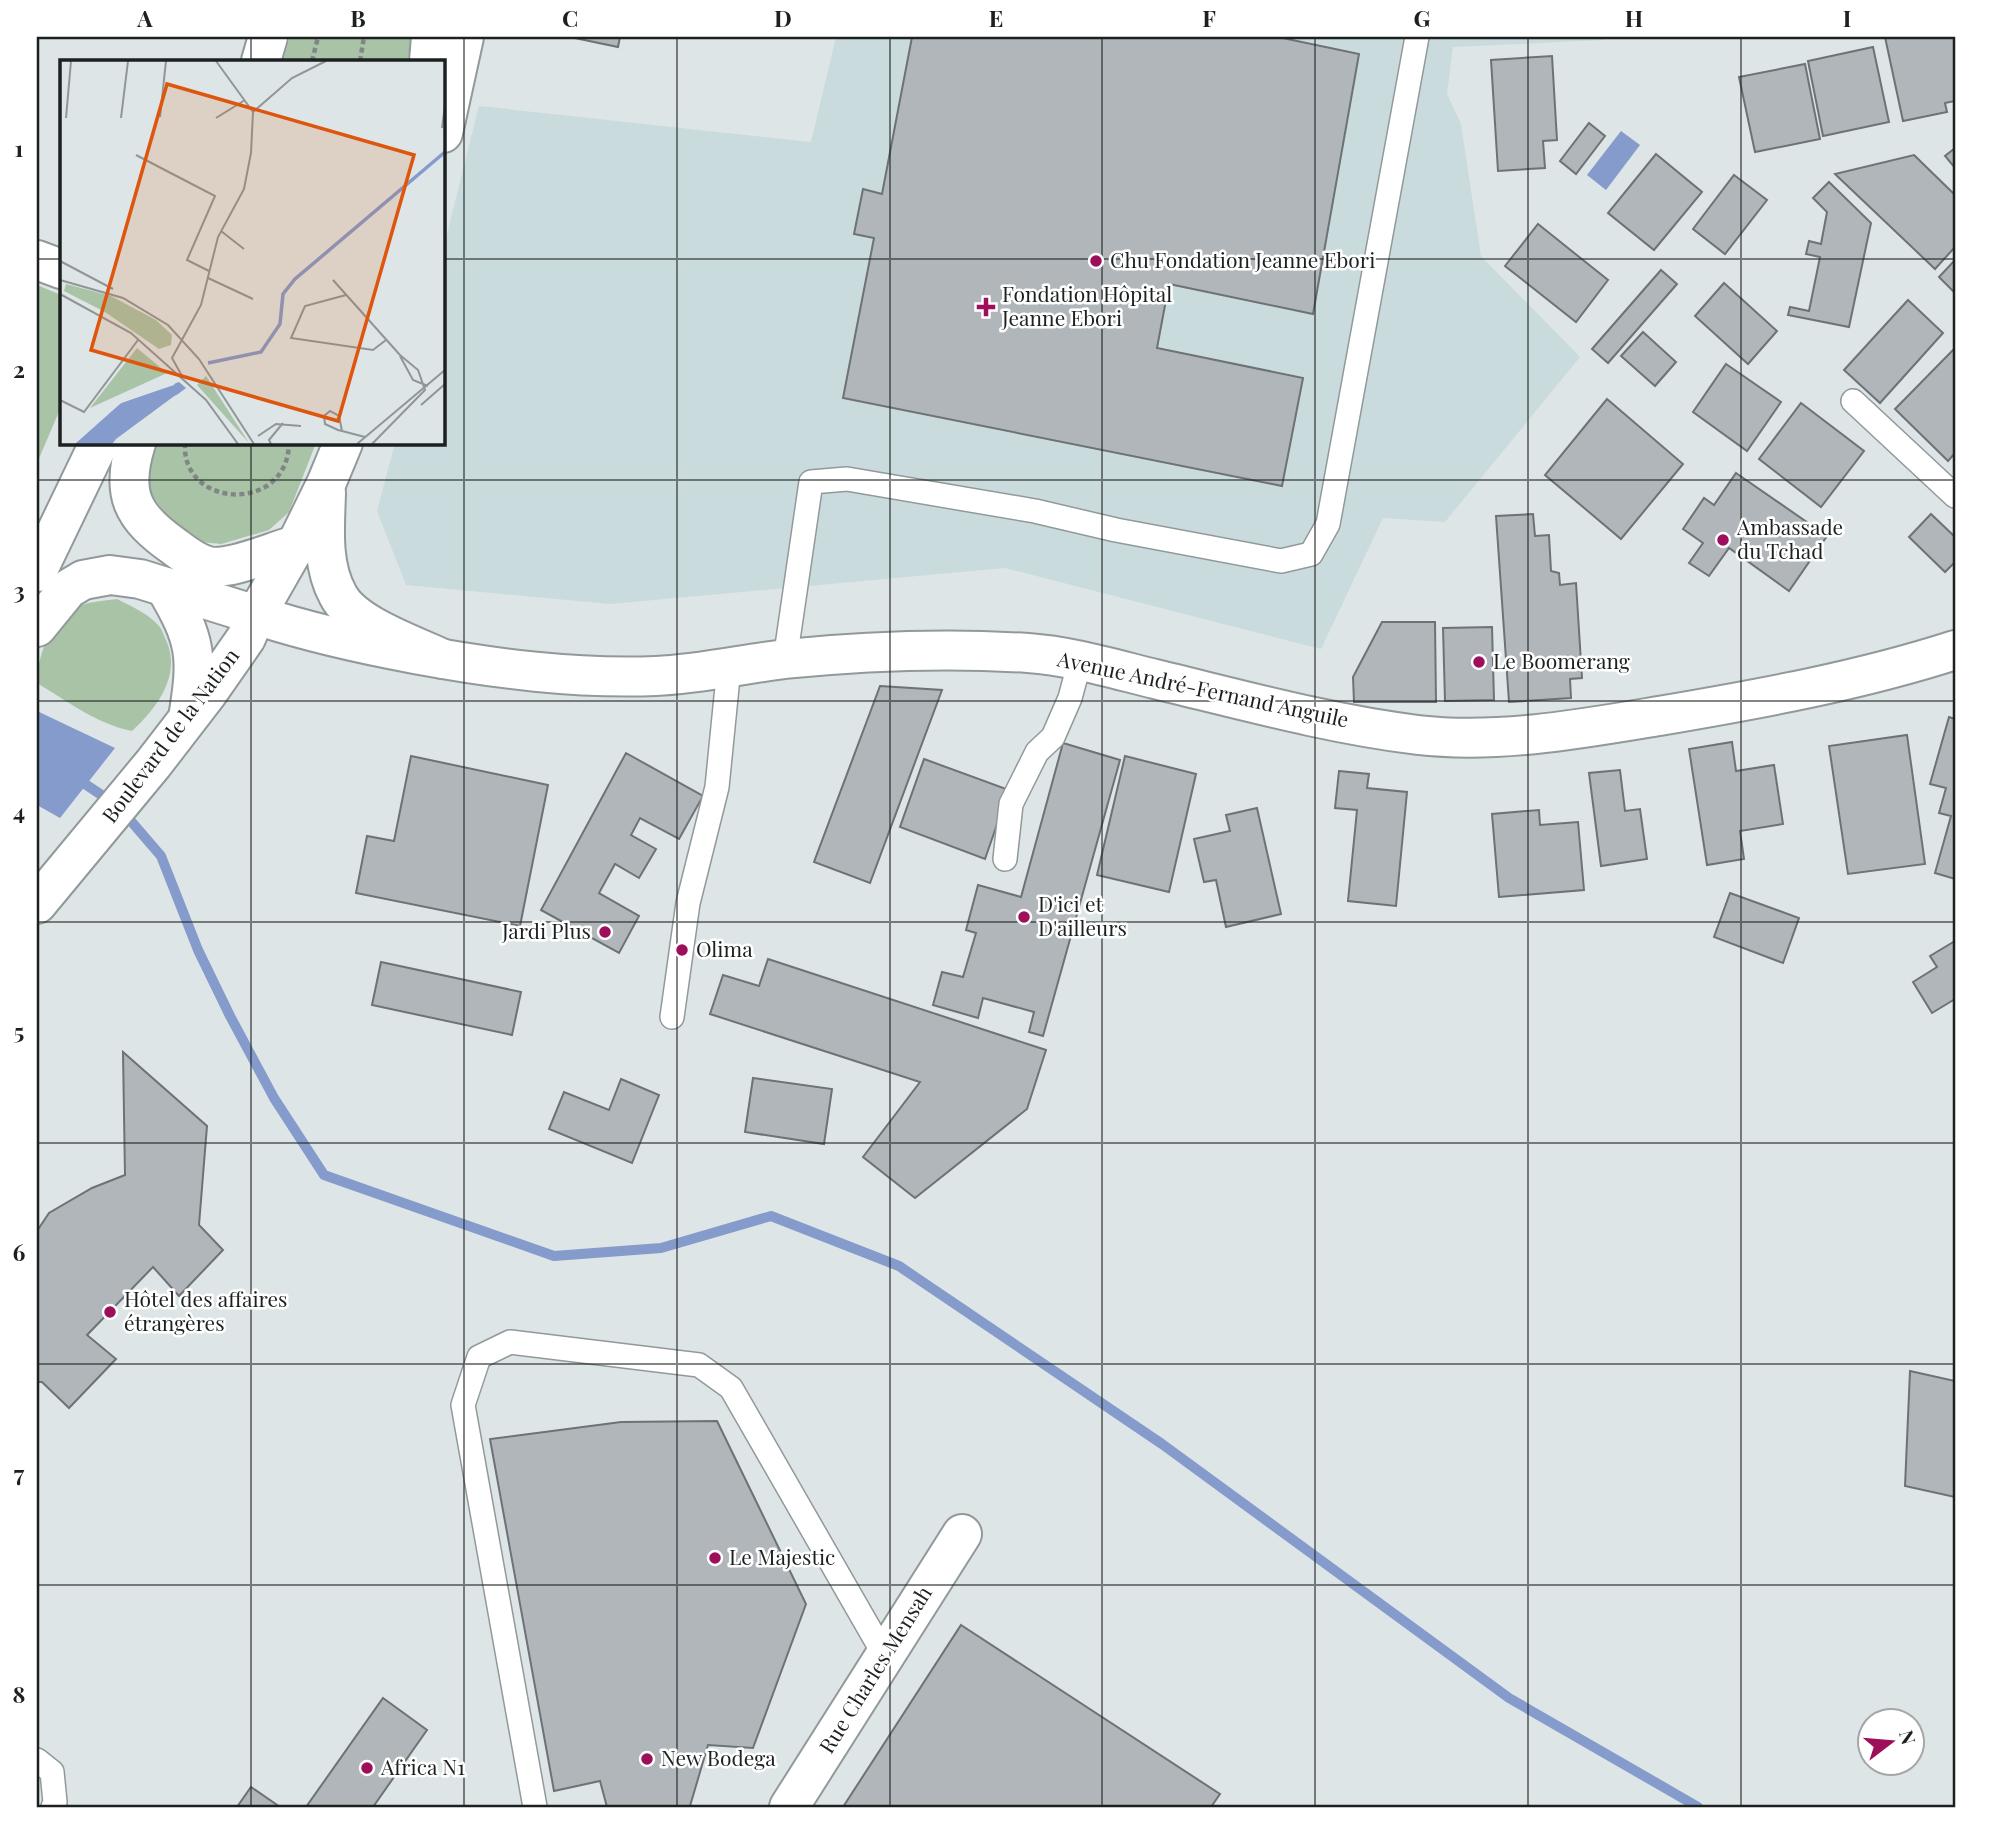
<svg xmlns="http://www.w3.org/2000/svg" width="1992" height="1844" font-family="'Playfair Display',serif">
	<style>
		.built { fill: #cadbdd }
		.green { fill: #a9c3a6 }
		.water { fill: #849bcb }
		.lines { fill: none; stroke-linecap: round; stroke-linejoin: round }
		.stream { stroke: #849bcb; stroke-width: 10 }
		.building { fill: #b0b6ba; stroke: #6d7276; stroke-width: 2 }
		.service-casing { stroke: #92999a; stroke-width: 26 }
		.minor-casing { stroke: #92999a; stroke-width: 42 }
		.secondary-casing { stroke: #92999a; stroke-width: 42 }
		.primary-casing { stroke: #92999a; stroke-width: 42 }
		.path { stroke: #808586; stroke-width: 4.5; stroke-dasharray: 5 3.5; stroke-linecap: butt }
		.service { stroke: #fff; stroke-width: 23 }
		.minor { stroke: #fff; stroke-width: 38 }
		.secondary { stroke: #fff; stroke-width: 38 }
		.primary { stroke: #fff; stroke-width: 38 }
		.grid { fill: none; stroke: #1d2020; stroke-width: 2; stroke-opacity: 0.55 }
		.poi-dot { fill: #9d0e5b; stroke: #fff; stroke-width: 2.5 }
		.labels { text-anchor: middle; stroke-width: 5; stroke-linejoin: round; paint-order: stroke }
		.poi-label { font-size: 21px; fill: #1d2020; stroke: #fff; text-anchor: start }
		.street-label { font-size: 21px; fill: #1d2020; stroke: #fff }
		.inset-river { fill: none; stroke: #849bcb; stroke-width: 3.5 }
		.inset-road { fill: none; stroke: #909697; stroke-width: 2 }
		.view { fill: #de560d; fill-opacity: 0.15; stroke: #de560d; stroke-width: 3.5 }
		.inset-edge { fill: none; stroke: #1d2020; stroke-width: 3.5 }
		.neatline { fill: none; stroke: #1d2020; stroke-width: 2.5 }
		.grid-label { font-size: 23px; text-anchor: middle; font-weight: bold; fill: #1d2020 }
	</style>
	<rect width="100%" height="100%" fill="#dde5e6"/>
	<polygon class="built" points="836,37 1605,37 1605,40 1453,47 1447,94 1461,124 1481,256 1580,357 1445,522 1383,518 1321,649 1005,568 610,604 406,585 377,511 395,443 443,443 443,250 479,106 811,142"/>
	<g class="green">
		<polygon points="290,37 411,37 408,61 283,61"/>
		<polygon points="37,285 61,295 61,407 37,463"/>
		<polygon points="151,443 316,443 289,512 269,530 221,544 193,541 170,520 151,494 143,463"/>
		<path d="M117,599C131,606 149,614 159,626C162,629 164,636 166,640C182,675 157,708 132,731C97,724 67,701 37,683C37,660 49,623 70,610C84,602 101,601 117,599Z"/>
	</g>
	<g class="water">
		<polygon points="1621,131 1640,145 1606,190 1587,175"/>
		<polygon points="37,711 115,748 60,818 37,805"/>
	</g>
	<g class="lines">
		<polyline class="stream" points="76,778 118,806 161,856 198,950 230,1016 274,1098 324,1175 554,1256 661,1248 771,1216 899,1266 1162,1444 1509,1698 1698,1807"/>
	</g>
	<g class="building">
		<polygon points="570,37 620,37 618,47"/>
		<polygon points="912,37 1278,37 1359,54 1313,314 1169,284 1157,348 1303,378 1282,486 843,398 874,238 854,234 863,189 882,194"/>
		<polygon points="1885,37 1955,37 1955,101 1945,103 1947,112 1903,121"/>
		<polygon points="1873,47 1889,122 1823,136 1808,61"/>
		<polygon points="1552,56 1557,140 1543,141 1545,168 1498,171 1491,60"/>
		<polygon points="1805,64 1820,139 1755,152 1739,77"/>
		<polygon points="1589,123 1605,136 1576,174 1560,161"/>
		<polygon points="1955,148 1955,168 1945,156"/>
		<polygon points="1656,154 1702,192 1654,250 1608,213"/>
		<polygon points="1914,155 1955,195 1955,247 1935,269 1835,174"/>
		<polygon points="1734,175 1767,200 1725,254 1693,229"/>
		<polygon points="1829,182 1871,223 1849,327 1788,315 1790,307 1809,311 1820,257 1806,254 1809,241 1821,244 1827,212 1813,198"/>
		<polygon points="1538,224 1608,280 1576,322 1505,266"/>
		<polygon points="1955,260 1955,293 1939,277"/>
		<polygon points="1661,270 1677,284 1608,363 1592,349"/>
		<polygon points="1724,283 1777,331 1748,364 1695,316"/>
		<polygon points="1908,300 1943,333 1880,403 1844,370"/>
		<polygon points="1643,332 1676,362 1655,386 1621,356"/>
		<polygon points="1955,348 1955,453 1948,461 1895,409"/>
		<polygon points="1726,364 1781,402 1747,451 1693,412"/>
		<polygon points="1607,399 1683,464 1621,539 1545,475"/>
		<polygon points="1801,403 1864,451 1821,507 1759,459"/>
		<polygon points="1736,473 1827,536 1789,591 1729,548 1709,576 1689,563 1703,543 1683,529 1704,498 1714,505"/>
		<polygon points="1533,514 1535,536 1549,535 1551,571 1559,573 1560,585 1576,583 1582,678 1570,679 1571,698 1509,702 1496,516"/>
		<polygon points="1931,514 1955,537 1955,562 1945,572 1909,537"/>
		<polygon points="1382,622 1435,622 1436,702 1354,702 1353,677"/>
		<polygon points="1492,627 1494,700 1445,701 1443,628"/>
		<polygon points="880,686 942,690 870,883 814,862"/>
		<polygon points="1949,717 1955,719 1955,879 1935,873 1951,816 1939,813 1946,788 1930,784"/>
		<polygon points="1907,735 1925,864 1848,874 1829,746"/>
		<polygon points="1732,742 1736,771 1774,765 1783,824 1740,831 1744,859 1707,865 1689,749"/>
		<polygon points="1063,743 1120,760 1043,1036 1029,1032 1034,1012 983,998 978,1018 933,1005 942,972 963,977 976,933 966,930 978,885 1021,897"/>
		<polygon points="626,753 703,796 679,839 640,818 631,835 656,849 639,878 615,864 599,893 639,916 619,953 541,910"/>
		<polygon points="411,756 548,785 520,926 356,893 367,836 394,841"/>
		<polygon points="1125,756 1196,774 1169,892 1097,875"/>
		<polygon points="924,759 1009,790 985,859 900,827"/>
		<polygon points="1620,770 1625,811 1640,809 1647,859 1601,866 1589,773"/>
		<polygon points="1339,771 1369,774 1367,788 1407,792 1396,906 1348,901 1357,810 1335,808"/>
		<polygon points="1257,808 1281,914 1226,927 1216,880 1204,882 1194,839 1230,831 1226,815"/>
		<polygon points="1539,810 1540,825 1578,822 1584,890 1499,897 1492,814"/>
		<polygon points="1730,893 1799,918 1783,963 1714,937"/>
		<polygon points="1955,941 1955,999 1932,1013 1913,982 1937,967 1930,956"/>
		<polygon points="768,959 1046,1050 1027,1109 915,1198 863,1157 920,1082 710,1014 723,975 759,986"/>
		<polygon points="381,962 521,992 512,1035 372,1005"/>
		<polygon points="123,1052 207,1126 199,1225 223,1250 179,1296 153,1267 87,1335 116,1359 69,1408 42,1382 37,1382 37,1231 49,1213 92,1188 125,1175"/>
		<polygon points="753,1078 832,1089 824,1144 745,1132"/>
		<polygon points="621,1079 659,1095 632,1163 549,1129 564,1092 609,1110"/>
		<polygon points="1910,1371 1955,1381 1955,1497 1905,1486"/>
		<polygon points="717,1421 806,1604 753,1748 708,1745 690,1806 607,1807 600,1781 554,1791 490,1439 621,1422"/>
		<polygon points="961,1625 1220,1794 1211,1807 843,1807"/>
		<polygon points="383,1698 427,1730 373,1807 306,1807"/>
		<polygon points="251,1787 280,1807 237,1807"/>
	</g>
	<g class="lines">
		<defs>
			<g id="service">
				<polyline points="1853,401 1955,496"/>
				<polyline points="785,660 811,482 847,479 1035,511 1116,530 1281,561 1311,554 1328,524 1417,37"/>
				<polyline points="1005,859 1011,804 1037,752 1053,737 1070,698 1080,661"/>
				<polyline points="672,1017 688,903 717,787 729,667"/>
				<polyline points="37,1760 52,1772 55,1802 53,1807"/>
				<polyline points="535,1807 463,1405 479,1357 510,1342 699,1365 731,1388 885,1656"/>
			</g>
			<polyline id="minor" points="789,1807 962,1534"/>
			<g id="secondary">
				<polyline points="443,133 464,37"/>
				<polyline points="37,260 61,269"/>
				<path d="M256,615C308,632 361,644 415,654C496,669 575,679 656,676C700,674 743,664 785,659C865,651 948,648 1028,653C1071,656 1114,669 1155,679C1242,700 1329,724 1418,735C1498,744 1581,729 1659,716C1759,699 1859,681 1955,650"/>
			</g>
			<g id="primary">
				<polyline points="261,61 268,37"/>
				<polyline points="429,61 431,37"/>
				<path d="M136,443C120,494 132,517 175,547C184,554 196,563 208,566C230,571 273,551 296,545"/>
				<path d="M326,493C325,527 321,564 338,595C353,625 414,645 443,659"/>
				<polyline points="37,572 99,443"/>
				<path d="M165,587C197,641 198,657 188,718"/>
				<polyline points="37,627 68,589 83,580 110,575 140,579 256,615"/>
				<polyline points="37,904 153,764 207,694 246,638 256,615 296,545 326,484 343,443"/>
			</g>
		</defs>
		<use href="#service" class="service-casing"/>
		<use href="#minor" class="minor-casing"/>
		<use href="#secondary" class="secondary-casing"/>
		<use href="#primary" class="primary-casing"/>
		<g class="path">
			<polyline points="312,61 318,37"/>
			<polyline points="360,61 364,37"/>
			<path d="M185,443C181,509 288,514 289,443"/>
		</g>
		<use href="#service" class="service"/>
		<use href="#minor" class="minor"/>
		<use href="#secondary" class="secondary"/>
		<use href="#primary" class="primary"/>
	</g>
	<path class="grid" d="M251,37V61M464,37V1807M677,37V1807M890,37V1807M1102,37V1807M1315,37V1807M1528,37V1807M1741,37V1807M37,259H61M443,259H1955M251,443V1807M37,480H1955M37,701H1955M37,922H1955M37,1143H1955M37,1364H1955M37,1585H1955"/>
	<g class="poi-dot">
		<circle cx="1096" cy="261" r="7"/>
		<path d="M982.5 296.5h7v7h7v7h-7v7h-7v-7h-7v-7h7z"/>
		<circle cx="1723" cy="540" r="7"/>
		<circle cx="1479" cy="662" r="7"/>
		<circle cx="1024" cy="917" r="7"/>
		<circle cx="605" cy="932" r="7"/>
		<circle cx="682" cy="950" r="7"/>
		<circle cx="110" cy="1312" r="7"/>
		<circle cx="715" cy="1558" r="7"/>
		<circle cx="647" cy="1759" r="7"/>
		<circle cx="367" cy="1768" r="7"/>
	</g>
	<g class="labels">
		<g class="poi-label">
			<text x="1110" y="268">Chu Fondation Jeanne Ebori</text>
			<text x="1002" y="302">Fondation Hôpital<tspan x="1002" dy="24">Jeanne Ebori</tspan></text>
			<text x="1737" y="535">Ambassade<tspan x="1737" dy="24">du Tchad</tspan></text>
			<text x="1493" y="669">Le Boomerang</text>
			<text x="1038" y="912">D'ici et<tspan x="1038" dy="24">D'ailleurs</tspan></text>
			<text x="591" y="939" text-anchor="end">Jardi Plus</text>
			<text x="696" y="957">Olima</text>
			<text x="124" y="1307">Hôtel des affaires<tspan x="124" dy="24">étrangères</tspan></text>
			<text x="729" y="1565">Le Majestic</text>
			<text x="661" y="1766">New Bodega</text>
			<text x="381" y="1775">Africa N1</text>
		</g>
		<g class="street-label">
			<text transform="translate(1203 690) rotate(12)" y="7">Avenue André-Fernand Anguile</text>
			<text transform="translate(171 736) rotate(-53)" y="7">Boulevard de la Nation</text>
			<text transform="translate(876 1670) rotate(-58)" y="7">Rue Charles Mensah</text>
		</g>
	</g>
	<g transform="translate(60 60)">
		<rect width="385" height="385" fill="#dde5e6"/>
		<path d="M6,224L51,236L96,260L112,275L111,285L99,289L45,252L4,231ZM77,288L107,313L30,348ZM146,316L189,383L137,325Z" fill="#a9c3a6"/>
		<path d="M119,322L126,328L52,384H15L61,343Z" fill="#849bcb"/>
		<path d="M117,319L114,325L61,343L11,384L19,372L59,340ZM117,334L102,351L52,384L56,379Z" fill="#dde5e6"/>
		<path class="inset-river" d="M148,303L201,292L220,264L223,234L235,219L385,92"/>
		<path class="inset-road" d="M193,52L232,18L266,1M100,57L106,1M6,58L11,1M61,58L68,1M156,58L185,40M382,68L385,45M76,95L155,136L127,200L149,211M161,171L184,189M0,201L53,229M148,218L193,239M0,220L63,238L108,265L139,299L194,384M273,220L340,295M0,234L71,273L146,340L178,384M286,235L245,246L231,278L313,290L326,280M340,296L353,320L368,326M122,316L112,298L141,245L158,177L184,129L191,93L193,52L156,1M0,340L24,352L78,280M361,345L385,324M282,371L279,356L270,351L264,356L265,364L278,370L282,371L305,377M198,376L216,364L241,366M211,384L209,380L223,363M297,384L385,310M312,384L365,330L358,310L340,295"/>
		<path class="view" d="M107,24L354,95L278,361L31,290Z"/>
		<rect width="385" height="385" class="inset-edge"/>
	</g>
	<rect width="1992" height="1844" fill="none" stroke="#ffffff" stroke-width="77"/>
	<g transform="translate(1891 1742) rotate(74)"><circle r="33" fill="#ffffff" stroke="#a5a6a6" stroke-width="2"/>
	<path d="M0-5L12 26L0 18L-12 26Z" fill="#9d0e5b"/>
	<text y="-10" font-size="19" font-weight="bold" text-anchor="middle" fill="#1d2020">N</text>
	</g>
	<rect x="38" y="38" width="1916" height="1768" class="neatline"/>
	<g class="grid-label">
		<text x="145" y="27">A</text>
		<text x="358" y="27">B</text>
		<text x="570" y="27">C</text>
		<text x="783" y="27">D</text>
		<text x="996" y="27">E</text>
		<text x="1209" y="27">F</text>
		<text x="1422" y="27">G</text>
		<text x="1634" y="27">H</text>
		<text x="1847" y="27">I</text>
		<text x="19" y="157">1</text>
		<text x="19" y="378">2</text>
		<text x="19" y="599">3</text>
		<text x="19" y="820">4</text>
		<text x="19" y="1040">5</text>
		<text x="19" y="1261">6</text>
		<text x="19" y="1482">7</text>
		<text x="19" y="1703">8</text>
	</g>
</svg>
